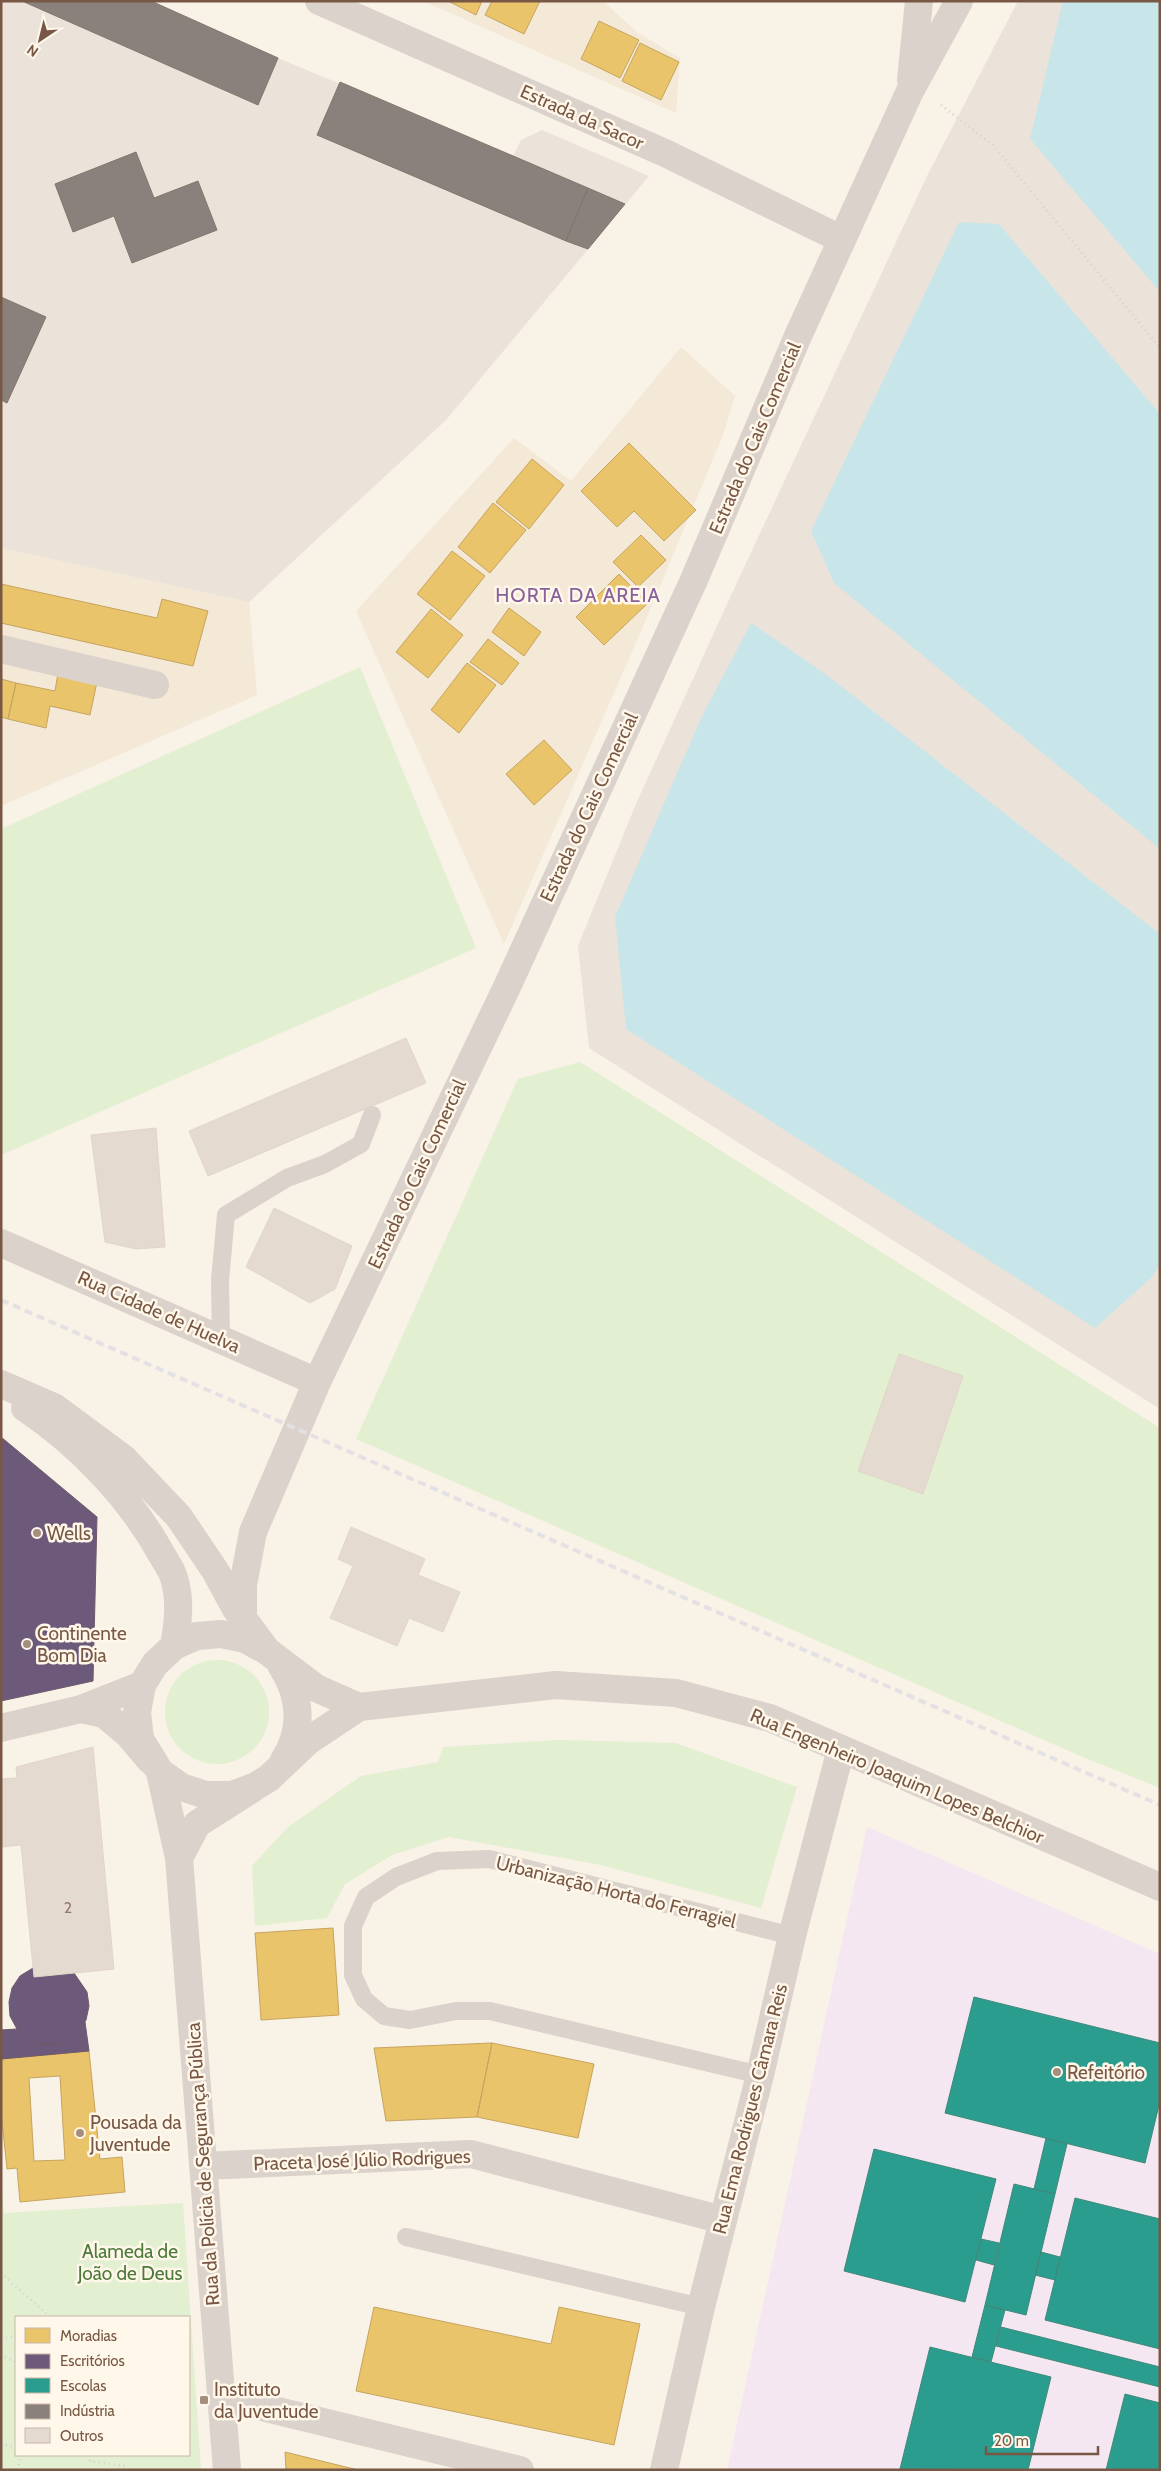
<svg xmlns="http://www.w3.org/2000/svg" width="1161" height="2471" viewBox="0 0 1161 2471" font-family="Cabin,sans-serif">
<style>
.residential{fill:#f4e8d7}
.industrial{fill:#ebe2d9}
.education{fill:#f4e7f1}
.green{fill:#e2efd0;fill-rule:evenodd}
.water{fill:#c8e6e9}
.homes{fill:#e9c46a;stroke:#c7a45f;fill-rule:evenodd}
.offices{fill:#6d597a;stroke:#70596a}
.schools{fill:#2a9d8f;stroke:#418879}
.industry{fill:#8a817c;stroke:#85756c}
.building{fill:#e4dacf;stroke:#e1d5c9}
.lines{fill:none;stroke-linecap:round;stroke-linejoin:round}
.path{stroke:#dad2cb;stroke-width:3;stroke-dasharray:1 4;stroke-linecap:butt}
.lane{stroke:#dbd2cb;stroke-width:18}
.street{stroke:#dbd2cb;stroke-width:28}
.secondary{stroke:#dbd2cb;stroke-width:28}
.rail{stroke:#e4e1e4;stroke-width:4;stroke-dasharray:8 5;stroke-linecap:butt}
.poi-dot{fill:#a58e7e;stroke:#fff7ea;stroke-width:2}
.labels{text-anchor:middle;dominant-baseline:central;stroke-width:5;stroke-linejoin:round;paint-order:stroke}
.number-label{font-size:16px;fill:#957a6a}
.street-label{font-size:19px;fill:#785845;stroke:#fff7ea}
.poi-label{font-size:19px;fill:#785845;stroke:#fff7ea;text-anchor:start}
.park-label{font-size:19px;fill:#4c7a3a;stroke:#fff7ea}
.neighbourhood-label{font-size:20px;letter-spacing:1px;fill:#89609c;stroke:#fff7ea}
</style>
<rect width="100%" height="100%" fill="#f8f2e7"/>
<path class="residential" d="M423,1h180l35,32 42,25 -4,55z
M681,347l54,49 -12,39 -78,187 -141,322 -148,-333 158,-173 57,43z
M1,548l248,54 8,93 -256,111z"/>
<path class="industrial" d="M1,1h150l127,57 235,98 8,-16 21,-10 107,46 -203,244 -197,182 -248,-54z
M1018,1h142v1408l-571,-361 -11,-102 58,-142 98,-215 193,-413z"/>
<path class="education" d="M867,1827l293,127v516h-433z"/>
<path class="green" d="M360,667l116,281 -475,207v-326z
M580,1062l580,366v360l-77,-31 -727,-318 162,-360z
M165 1712a52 52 0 1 1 104 0a52 52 0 1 1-104 0Z
M560,1740l116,3 121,44 -36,121 -160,-43 -152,-28 -57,18 -47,29 -18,34 -72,8 -3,-60 36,-39 73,-51 77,-14 5,-15z
M1,2186l3,27 179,-10 18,267h-200zM189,2317v138h-173v-138z"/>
<path class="water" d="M1063,1h97v291l-130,-153z
M959,222l40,2 161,190v435l-326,-266 -23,-52z
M751,623l73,50 336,261v331l-9,13 -56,50 -469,-299 -11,-112 86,-199z"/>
<path class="homes" d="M448,1h34l-6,14z
M492,1h48l-16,33 -39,-19z
M599,21l40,19 -19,38 -39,-19z
M640,43l39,19 -18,38 -39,-19z
M629,443l67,67 -32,31 -30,-30 -17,16 -36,-36z
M532,459l32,26 -35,44 -33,-27z
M493,503l33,27 -36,43 -32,-26z
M641,535l25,25 -28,27 -25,-25z
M452,551l33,25 -35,44 -33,-26z
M619,574l29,29 -44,42 -28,-28z
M1,584l156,34 5,-19 46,12 -15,55 -192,-43z
M509,608l32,24 -17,24 -32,-24z
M431,609l32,26 -35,43 -32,-26z
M488,639l31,24 -17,22 -32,-23z
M467,663l29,22 -37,48 -28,-23z
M58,673l39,9 -7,33 -40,-9 -4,22 -38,-9 8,-36 39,8z
M1,679l15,4 -8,36 -7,-2z
M544,740l28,30 -38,35 -28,-31z
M333,1928l6,87 -78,5 -6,-87z
M492,2043l102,21 -16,74 -101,-21z
M492,2043l-15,74 -91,4 -12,-73z
M89,2051l11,108 22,-2 3,35 -105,10 -3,-34 -10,1 -6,-58v-52zM60,2076l5,84 -31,1 -5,-83z
M374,2307l177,37 8,-37 81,17 -26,121 -258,-54z
M285,2452l73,18h-72z"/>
<path class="offices" d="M1,1437l96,80 -4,164 -92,20z
M33,1968l1,9 40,-4 13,19 2,14 -3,14 -7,11 -11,9 -14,4h-14l-13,-6 -10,-9 -7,-13 -1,-14 3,-14 8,-12z
M85,2022l4,29 -88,8v-29l16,-1 10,9 13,6h14l14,-4 11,-9z"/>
<path class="schools" d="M974,1997l186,46v58l-15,62 -200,-50z
M1046,2138l21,6 -12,50 -21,-5z
M874,2149l122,30 -31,123 -121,-31z
M1014,2184l41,10 -29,121 -41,-10z
M1075,2198l85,21v130l-115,-29z
M981,2239l18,4 -5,22 -18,-5z
M1041,2252l19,5 -5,23 -20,-5z
M985,2305l20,5 -14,52 -19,-5z
M1001,2327l159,40v20l-164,-41z
M930,2347l121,30 -23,93 -128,-1z
M1125,2394l35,9v67h-54z"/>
<path class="industry" d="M22,1h129l127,57 -20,47z
M340,82l248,106 -22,53 -249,-106z
M136,152l18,46 44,-17 19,49 -85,33 -18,-47 -41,16 -18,-48z
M588,188l37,16 -37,45 -22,-8z
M1,297l45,20 -39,86 -6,-3z"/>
<path class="building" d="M406,1038l20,45 -218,93 -19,-45z
M156,1128l9,119 -29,2 -31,-7 -14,-107z
M274,1208l78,38 -17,43 -25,14 -64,-36z
M899,1354l64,22 -40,118 -65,-23z
M351,1527l74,32 -7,16 42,17 -17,40 -34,-14 -12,28 -67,-28 23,-52 -15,-7z
M93,1747l21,222 -80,8 -13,-132 -20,2v-68l16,-1 -1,-11z"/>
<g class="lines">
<path class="path" d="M941,105l52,40 167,203
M1,2273l49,44
M1,2338l15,-2
M1,2360l4,-3 9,4 2,6
M1,2444l15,4
M91,2455l-1,6 35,5v4
M18,2470l2,-15"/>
<path class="lane" d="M221,1339l-1,-59 6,-65 61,-37 38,-14 36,-20 11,-29
M760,2075l-270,-64h-34l-46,9 -26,-4 -20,-17 -11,-24v-49l13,-29 30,-20 41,-16 52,-2 303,77
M406,2237l295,70"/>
<path class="street" d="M319,1l346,152 176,86
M1,649l154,36
M1,1243l316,139
M81,1709l23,5 24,20 22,26
M1,1728l80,-19 61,-24
M160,1772l19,86 48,612
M179,1858l18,-34 55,-35
M203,2166l268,-12 252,66
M221,2397l299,73
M664,2470l37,-163 59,-232 32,-139 49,-187"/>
<path class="secondary" d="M911,80l8,-79
M1,1384l53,23 69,51 56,59 37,55 20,37 31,42 49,37 43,19
M25,1408c55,37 105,89 137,147 4,7 10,15 12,23 7,22 4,46 0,68
M243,1619v-34l10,-53 64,-150 189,-393 187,-407 105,-246 112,-245 49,-90
M267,1651l-22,-12 -24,-5 -24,2 -23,10 -19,18 -13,21 -5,27 3,27 20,33 21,15 25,8h26l24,-9 13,-8 39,-37 51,-34 197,-22 120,8 94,25 390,169
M281,1665c20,31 23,64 3,95"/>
<path class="rail" d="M1,1300l1159,505"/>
</g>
<g class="poi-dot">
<circle cx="37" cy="1533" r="5"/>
<circle cx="27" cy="1644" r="5"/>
<circle cx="1057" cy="2072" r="5"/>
<circle cx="80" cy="2133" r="5"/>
<rect x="199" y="2395" width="10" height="10" rx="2.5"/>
</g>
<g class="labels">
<g class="number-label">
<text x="68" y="1907">2</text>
</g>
<g class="street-label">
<text transform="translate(582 117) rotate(24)">Estrada da Sacor</text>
<text transform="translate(755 438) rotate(-67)">Estrada do Cais Comercial</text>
<text transform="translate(589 807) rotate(-65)">Estrada do Cais Comercial</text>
<text transform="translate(417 1174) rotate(-65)">Estrada do Cais Comercial</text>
<text transform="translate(159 1312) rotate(24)">Rua Cidade de Huelva</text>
<text transform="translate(897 1776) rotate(23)">Rua Engenheiro Joaquim Lopes Belchior</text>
<text transform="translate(616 1892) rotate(14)">Urbanização Horta do Ferragiel</text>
<text transform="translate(750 2109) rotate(-76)">Rua Ema Rodrigues Câmara Reis</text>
<text transform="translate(362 2160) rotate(-2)">Praceta José Júlio Rodrigues</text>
<text transform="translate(203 2164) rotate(-94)">Rua da Polícia de Segurança Pública</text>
</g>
<g class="poi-label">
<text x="47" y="1533">Wells</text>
<text x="37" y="1633">Continente<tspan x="37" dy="22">Bom Dia</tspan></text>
<text x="1067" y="2072">Refeitório</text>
<text x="90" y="2122">Pousada da<tspan x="90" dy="22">Juventude</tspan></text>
<text x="214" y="2389">Instituto<tspan x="214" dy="22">da Juventude</tspan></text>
</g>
<g class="park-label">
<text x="130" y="2251">Alameda de<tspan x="130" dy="22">João de Deus</tspan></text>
</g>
<g class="neighbourhood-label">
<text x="578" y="595">HORTA DA AREIA</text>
</g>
</g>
<rect width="1161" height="2471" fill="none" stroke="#785845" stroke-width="5"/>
<rect x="15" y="2316" width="175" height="140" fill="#fff7ea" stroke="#c9b7a8"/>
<rect x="25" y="2328" width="25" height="15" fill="#e9c46a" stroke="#c9b7a8"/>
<text x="60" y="2341" font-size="15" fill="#785845">Moradias</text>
<rect x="25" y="2354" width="25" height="15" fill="#6d597a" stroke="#c9b7a8"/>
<text x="60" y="2366" font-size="15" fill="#785845">Escritórios</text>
<rect x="25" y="2378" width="25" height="15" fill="#2a9d8f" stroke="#c9b7a8"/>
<text x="60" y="2391" font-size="15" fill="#785845">Escolas</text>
<rect x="25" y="2404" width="25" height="15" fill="#8a817c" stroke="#c9b7a8"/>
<text x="60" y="2416" font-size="15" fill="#785845">Indústria</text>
<rect x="25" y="2428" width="25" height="15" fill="#e4dacf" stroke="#c9b7a8"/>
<text x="60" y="2441" font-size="15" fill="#785845">Outros</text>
<g transform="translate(40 40) rotate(215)" stroke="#fff7ea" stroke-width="4" paint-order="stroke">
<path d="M0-4L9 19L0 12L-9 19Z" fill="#785845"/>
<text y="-8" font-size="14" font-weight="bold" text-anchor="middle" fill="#785845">N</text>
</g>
<path d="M986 2446v8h112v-8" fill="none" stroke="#785845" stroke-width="2.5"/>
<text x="994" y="2446" font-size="15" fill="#785845" stroke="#fff7ea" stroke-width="4" paint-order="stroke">20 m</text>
</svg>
